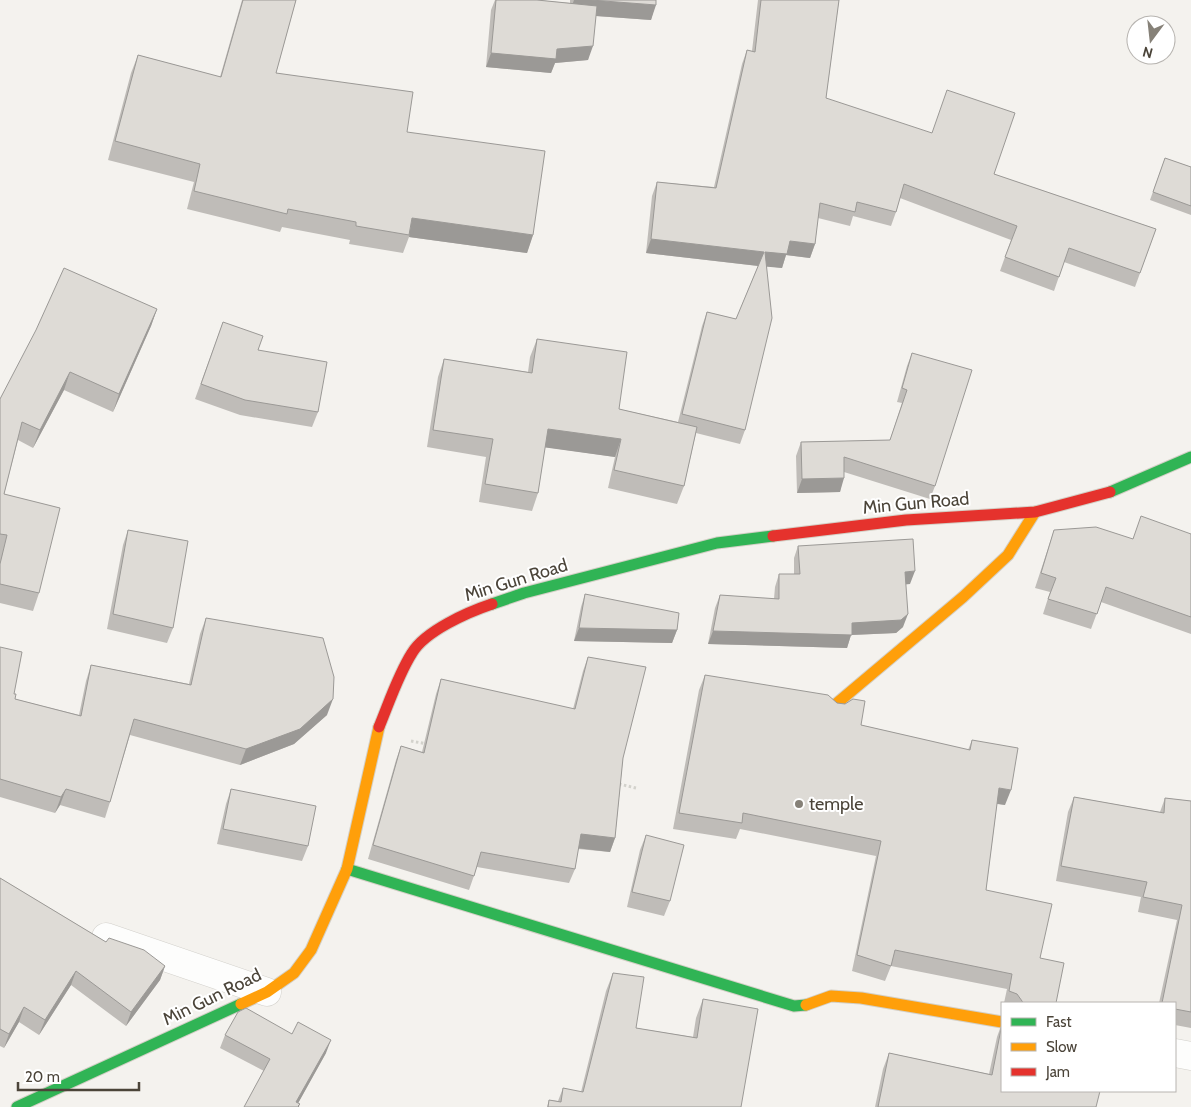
<svg xmlns="http://www.w3.org/2000/svg" width="1191" height="1107" viewBox="0 0 1191 1107" font-family="Cabin,sans-serif">
<style>
.lines{fill:none;stroke-linecap:round;stroke-linejoin:round}
.street-casing{stroke:#d2d0cb;stroke-width:29}
.fast-casing{stroke:#d3cfc5;stroke-width:13}
.slow-casing{stroke:#d3cfc5;stroke-width:13}
.jam-casing{stroke:#d3cfc5;stroke-width:13}
.path{stroke:#d3d2cc;stroke-width:3;stroke-dasharray:2.5 2.5;stroke-linecap:butt}
.street{stroke:#fdfdfc;stroke-width:28}
.fast{stroke:#30b455;stroke-width:11}
.slow{stroke:#ff9f0a;stroke-width:11}
.jam{stroke:#e5322d;stroke-width:11}
.wall{fill:#bfbcb8}
.shaded-wall{fill:#9b9996}
.building{fill:#dedbd6;stroke:#9b9996}
.poi-dot{fill:#868178;stroke:#fff;stroke-width:2}
.labels{text-anchor:middle;dominant-baseline:central;stroke-width:4;stroke-linejoin:round;paint-order:stroke}
.street-label{font-size:18px;fill:#4b4439;stroke:#fff}
.poi-label{font-size:18px;fill:#4b4439;stroke:#fff;text-anchor:start}
</style>
<rect width="100%" height="100%" fill="#f4f2ee"/>
<g class="lines">
<defs>
<path id="street" d="M106,937l161,55
M1175,1053l16,3"/>
<path id="fast" d="M1110,492l81,-35
M492,604l32,-11 193,-50 56,-7
M347,869l447,137 12,-1
M17,1107l224,-103"/>
<path id="slow" d="M836,704l127,-107 45,-42 27,-43
M241,1004l26,-12 27,-19 17,-23 36,-81 32,-142
M806,1005l25,-9 30,2 141,24"/>
<path id="jam" d="M773,536l133,-16 129,-8 75,-20
M379,727c10,-24 19,-52 33,-74 13,-22 56,-41 80,-49"/>
</defs>
<use href="#street" class="street-casing"/>
<use href="#fast" class="fast-casing"/>
<use href="#slow" class="slow-casing"/>
<use href="#jam" class="jam-casing"/>
<path class="path" d="M411,741l16,3
M619,784l17,4"/>
<use href="#street" class="street"/>
<use href="#fast" class="fast"/>
<use href="#slow" class="slow"/>
<use href="#jam" class="jam"/>
</g>
<path class="wall" d="M242,0h54l-20,73 131,59 126,103 -6,18 -118,-16 -6,16 -54,-9 1,-4 -68,-13 -2,5 -93,-23 7,-27 -86,-22 23,-87 7,-18 82,22z
M495,0h42l33,3v-3h86l-5,20 -55,-4 -8,44 -33,3 -4,10 -65,-6 5,-57z
M758,0h81l-13,98 168,76 162,55 -21,58 -71,-25 -10,29 -54,-20 11,-31 -111,-42 -4,14 -5,14 -38,-10 -3,10 -32,-8 -3,26 -5,14 -24,-3 -4,13 -15,-2 -22,164 -5,14 -44,-11 -12,53 -7,18 -69,-16 7,-31 -70,-10 -7,46 -6,18 -53,-9 7,-45 -59,-10 11,-70 6,-18 84,13 2,-15 7,-18 82,70 59,13 24,-96 5,-14 29,7 22,-53 -112,-13 6,-57 5,-14 57,5 28,-123 5,-14 5,1z
M1165,158l26,9v48l-41,-15z
M157,309l-6,17 -38,86 -49,-22 -31,58 -15,-8 -14,54 35,99 -6,18 -33,-8v-204z
M223,322l35,28 60,62 -6,15 -72,-12 -45,-16z
M912,353l23,133 -5,13 -86,-27 -4,20 -43,1 -1,-37 5,-14 89,-2 12,-37 -5,-1 10,-36z
M128,530l45,98 -6,15 -60,-14 16,-84z
M1054,530l79,9 58,-5v100l-90,-32 -10,27 -48,-15 7,-22 -15,-4z
M798,546l112,38h-4l-3,43 -7,6 -45,2 -4,13 -139,-4 7,-36 5,-13 54,4 1,-12 4,-13h15v-16z
M585,594l92,36 -5,13 -98,-2 7,-34z
M206,618l121,97 -33,29 -54,21 -110,-30 -20,67 -5,16 -45,-13 -5,8 -55,-16v-150l15,52 64,16 7,-34 5,-16 98,19 11,-50z
M588,657l35,101 -8,80 -5,14 -32,-3 -3,20 -6,14 -92,-16 -8,23 -101,-31 28,-99 5,-14 21,6 14,-58 5,-15 132,30 10,-38z
M705,675l156,50 107,25 4,-10 33,65 -8,-1 -11,86 54,68 16,45h-52l3,-14 -116,-23 -6,15 -33,-10 24,-115 -136,-27 -4,10 -63,-10 26,-139z
M231,789l77,57 -6,15 -85,-17 9,-40z
M1074,797l86,15 5,-14 26,3v227l-16,-3v-22h-16l18,-83 -39,-8 3,-15 -85,-16 12,-69z
M646,835l24,66 -6,15 -37,-9 13,-57z
M0,878l106,64 59,24 -5,14 -34,46 -55,-41 -32,50 -20,-13 -15,26 -4,-2z
M613,973l23,55 57,9 3,-19 7,-19 38,108h-194l2,-7 9,1 5,-13 18,4 25,-101z
M1002,1023l94,84h-221l8,-38 6,-16 100,21 8,-37z
M225,1035l101,18 -28,50 2,1 -1,3 -35,-36 -44,-23z"/>
<path class="shaded-wall" d="M574,0h17l65,5 -5,15 -82,-6z
M593,46l-5,14 -33,3 -4,10 -65,-6 5,-14z
M412,218l121,17 -6,18 -118,-16z
M651,239l113,13 -5,14 -113,-13z
M790,241l25,3 -5,14 -24,-3 -4,13 -22,-2 5,-14z
M157,309l-6,17 -38,86 6,-18z
M70,372l-6,18 -31,58 7,-18z
M548,429l73,10 -6,18 -73,-10z
M844,478l-4,14 -43,1 5,-14z
M915,571l-5,13 -10,1 5,-13z
M908,614l-5,13 -7,6 -45,2 -4,13 -139,-4 5,-13z
M579,628l98,2 -5,13 -98,-2z
M333,699l-6,16 -33,29 -54,21 6,-16z
M999,788l12,2 -6,15 -12,-2z
M66,789l-6,16 -5,8 6,-16z
M581,834l34,4 -5,14 -34,-4z
M165,966l-5,14 -34,46 5,-14z
M76,971l-5,14 -32,50 6,-15z
M24,1007l-5,15 -15,26 5,-14z
M331,1040l-5,13 -30,54v-5z"/>
<path class="building" d="M243,0h53l-20,73 137,19 -6,40 138,19 -12,84 -121,-17 -3,17 -53,-9v-4l-68,-13 -1,5 -93,-23 6,-27 -85,-23 23,-86 83,22z
M496,0h41l60,6 -4,40 -36,3 -1,10 -65,-6z
M591,0h65v5z
M761,0h78l-13,98 106,35 15,-43 68,23 -21,61 162,55 -16,44 -71,-25 -10,29 -54,-20 12,-31 -113,-42 -8,28 -39,-10 -2,10 -35,-9 -5,41 -25,-3 -3,13 -22,-2 7,66 -27,112 -63,-16 25,-102 29,7 28,-67 -113,-13 6,-57 59,6 31,-138 8,2z
M1165,158l26,9v39l-38,-14z
M64,268l93,41 -38,85 -49,-22 -30,58 -18,-8 -18,72 56,14 -21,85 -39,-9v-20l7,-29 -7,-1v-135l36,-69z
M223,322l40,14 -5,14 69,12 -9,50 -73,-12 -44,-16z
M537,339l90,13 -8,57 78,18 -13,59 -70,-16 7,-31 -73,-10 -10,64 -53,-9 8,-45 -60,-9 11,-71 88,14z
M912,353l60,17 -37,116 -91,-29v21l-42,1 -1,-37 89,-2 17,-50 -5,-2z
M1141,516l50,18v83l-85,-30 -9,27 -49,-15 8,-21 -15,-5 13,-43 42,-3 37,12z
M128,530l60,11 -15,87 -60,-14z
M913,539l2,32 -10,1 3,42 -7,6 -49,3v12l-139,-4 7,-36 59,4v-25h21l-2,-28z
M585,594l94,19 -2,17 -98,-2z
M206,618l117,20 11,39 -1,22 -33,30 -54,20 -112,-30 -24,83 -44,-13 -5,8 -61,-18v-132l22,5 -8,42h2l-1,5 66,17 10,-51 100,20z
M588,657l58,10 -23,91 -8,80 -34,-4 -6,35 -94,-17 -7,24 -101,-31 28,-99 23,7 17,-74 134,30z
M705,675l123,20 9,8 8,1 8,-5 12,2 -4,24 109,25 2,-10 46,8 -7,42 -12,-2 -13,102 66,14 -12,54 24,5 -8,40h-33l-1,-2 -5,-7 -8,-3 3,-17 -117,-24 -4,16 -34,-11 24,-114 -138,-28 -1,10 -63,-10z
M231,789l85,17 -8,40 -85,-17z
M1074,797l90,16 1,-15 26,3v211l-16,-3v-6h-13l20,-98 -39,-8 4,-15 -86,-16z
M646,835l38,10 -14,56 -38,-9z
M0,878l106,64 3,-4 35,12 21,16 -34,46 -55,-41 -31,49 -21,-13 -15,27 -9,-5z
M613,973l31,4 -8,51 61,10 6,-39 55,10 -17,98h-193l1,-7 12,2 2,-14 20,4z
M246,1008l46,26 6,-12 33,18 -35,62 4,2 -2,2 1,1h-55l26,-48 -45,-24 13,-23z
M1002,1024v67h98l-4,16h-218l11,-54 103,22z"/>
<circle class="poi-dot" cx="799" cy="804" r="5"/>
<g class="labels">
<g class="street-label">
<text transform="translate(916 503) rotate(-5)">Min Gun Road</text>
<text transform="translate(516 580) rotate(-17)">Min Gun Road</text>
<text transform="translate(212 997) rotate(-26)">Min Gun Road</text>
</g>
<g class="poi-label">
<text x="809" y="804">temple</text>
</g>
</g>
<rect x="1001" y="1002" width="175" height="90" fill="#ffffff" stroke="#b7b4b0"/>
<rect x="1011" y="1018" width="25" height="8" fill="#30b455" stroke="#b7b4b0"/>
<text x="1046" y="1027" font-size="15" fill="#4b4439">Fast</text>
<rect x="1011" y="1043" width="25" height="8" fill="#ff9f0a" stroke="#b7b4b0"/>
<text x="1046" y="1052" font-size="15" fill="#4b4439">Slow</text>
<rect x="1011" y="1068" width="25" height="8" fill="#e5322d" stroke="#b7b4b0"/>
<text x="1046" y="1077" font-size="15" fill="#4b4439">Jam</text>
<g transform="translate(1151 40) rotate(195)"><circle r="24" fill="#ffffff" stroke="#b7b4b0"/>
<path d="M0-4L9 19L0 12L-9 19Z" fill="#868178"/>
<text y="-8" font-size="14" font-weight="bold" text-anchor="middle" fill="#4b4439">N</text>
</g>
<path d="M18 1082v8h121v-8" fill="none" stroke="#4b4439" stroke-width="2.5"/>
<text x="25" y="1082" font-size="15" fill="#4b4439" stroke="#ffffff" stroke-width="4" paint-order="stroke">20 m</text>
</svg>
